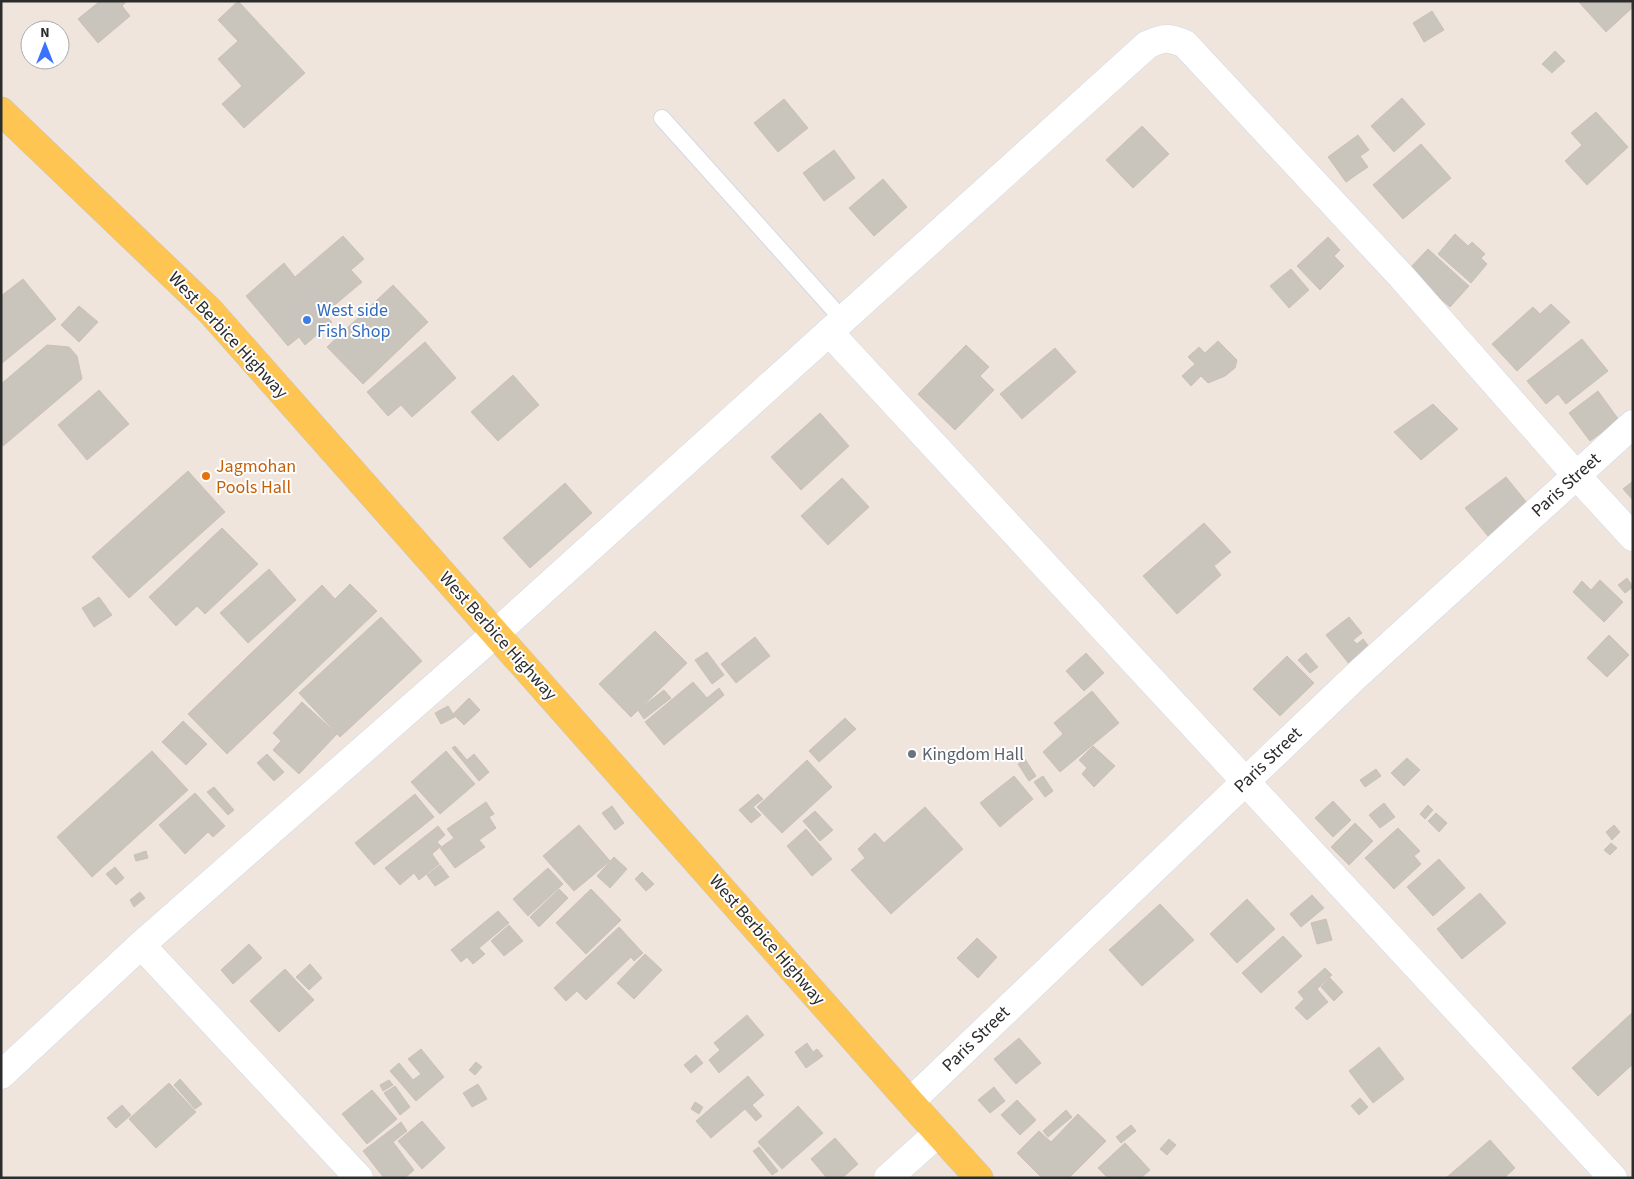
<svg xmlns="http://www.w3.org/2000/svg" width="1634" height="1179" viewBox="0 0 1634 1179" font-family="'Source Sans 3',sans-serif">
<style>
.building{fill:#c9c4bc;stroke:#cbc1b6}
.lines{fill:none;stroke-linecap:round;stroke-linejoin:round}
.lane-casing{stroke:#d2d8e6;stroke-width:18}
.street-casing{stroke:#d2d8e6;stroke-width:29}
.primary-casing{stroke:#c8c8c8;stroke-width:29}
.lane{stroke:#fff;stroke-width:16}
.street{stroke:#fff;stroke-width:28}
.primary{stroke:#fec553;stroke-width:28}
.shop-dot{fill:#3f7fe0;stroke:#fff;stroke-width:2}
.food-dot{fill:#e8710a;stroke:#fff;stroke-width:2}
.worship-dot{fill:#6b7280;stroke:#fff;stroke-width:2}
.labels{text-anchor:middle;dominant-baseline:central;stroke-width:4;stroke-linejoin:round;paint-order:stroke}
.shop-label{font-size:18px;fill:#366cbe;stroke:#fff;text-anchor:start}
.street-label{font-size:18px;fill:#2c2c2c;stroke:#fff}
.food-label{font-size:18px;fill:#c56008;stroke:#fff;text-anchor:start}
.worship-label{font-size:18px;fill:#5b616d;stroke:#fff;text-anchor:start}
</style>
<rect width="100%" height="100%" fill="#efe5dd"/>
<path class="building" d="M100,1h27l-5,5 8,10 -32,27 -20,-24z
M238,1l67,72 -61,55 -22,-24 20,-18 -24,-27 20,-18 -20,-21z
M1578,1h55v6l-27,25z
M1432,11l12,19 -20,12 -11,-19z
M1555,51l10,10 -13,12 -10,-9z
M1402,98l23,26 -31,28 -23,-26z
M784,99l24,29 -30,24 -24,-29z
M1596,112l32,35 -41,38 -22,-24 17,-16 -11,-12z
M1142,126l27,28 -36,34 -27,-28z
M1358,135l11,15 -9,6 8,11 -22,15 -18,-25z
M1421,144l30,34 -48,41 -30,-34z
M834,150l21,28 -31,23 -21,-28z
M883,179l24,28 -33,29 -25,-28z
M1455,234l13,12 4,-4 13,12 -4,4 6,6 -16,19 -33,-29z
M343,236l21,23 -13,11 11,12 -38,32 8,8 -27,23 -6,-8 -11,9 -42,-50 38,-33 11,14z
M1328,237l12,13 -6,6 10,10 -24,24 -23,-24z
M1428,249l41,37 -19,21 -42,-37z
M1291,269l18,21 -20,18 -19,-22z
M23,279l33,40 -55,45v-68z
M393,285l35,37 -65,62 -36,-37z
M1551,304l19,18 -53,49 -25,-27 41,-37 7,7z
M79,306l19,16 -19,20 -18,-17z
M1582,339l26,32 -42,33 -8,-10 -12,10 -19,-23z
M1218,341l19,19 -2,8 -10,8 -17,7 -7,-7 -10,10 -9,-10 13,-12 -7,-7 11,-10 6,6z
M425,342l31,36 -44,39 -11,-12 -13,11 -21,-24z
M47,345l22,2 8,9 5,23 -79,67 -2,-3v-59z
M966,345l23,22 -9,9 14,14 -39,40 -37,-36z
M1055,348l21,24 -54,47 -22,-25z
M513,375l26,30 -41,36 -27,-29z
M99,390l30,34 -42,36 -29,-35z
M1598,391l21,29 -29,21 -21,-28z
M1433,404l25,25 -37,31 -27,-28z
M820,413l29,33 -48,44 -30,-33z
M188,471l37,41 -96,86 -37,-41z
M1506,477l26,32 -40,32 -27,-33z
M842,478l27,29 -41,38 -27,-29z
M1633,481v19l-10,-11z
M565,483l27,30 -62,55 -27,-30z
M1204,523l27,29 -17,14 7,9 -44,39 -34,-38z
M222,528l36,36 -53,50 -8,-8 -21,20 -27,-29z
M269,569l27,31 -48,43 -28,-30z
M1627,578l6,9 -8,6 -7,-8z
M1600,580l23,22 -19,20 -31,-30 9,-11 9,9z
M350,584l27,27 -150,143 -39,-40 134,-129 13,14z
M99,597l13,18 -18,12 -12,-19z
M381,617l41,44 -82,76 -41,-44z
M1349,617l13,16 -9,7 4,4 6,-5 7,9 -20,17 -24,-30z
M655,631l32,32 -56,54 -32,-33z
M1609,635l20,20 -22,22 -20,-19z
M755,637l15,19 -34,27 -15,-19z
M707,652l17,23 -12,9 -17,-24z
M1086,653l18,20 -20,18 -18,-20z
M1306,653l12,14 -8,6 -12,-13z
M1287,656l27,27 -34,33 -27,-27z
M693,682l14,16 12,-10 5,7 -60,50 -19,-23z
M664,690l7,8 -27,21 -6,-9z
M1092,691l27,32 -59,49 -17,-20 20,-18 -9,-11z
M469,698l11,12 -16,15 -11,-11z
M302,702l35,32 -38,40 -26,-24 8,-9 -8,-8z
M448,706l7,11 -14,7 -6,-11z
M845,718l11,11 -37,33 -10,-11z
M183,721l24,23 -21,21 -24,-23z
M455,746l12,14 7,-6 15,18 -10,9 -27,-33z
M1093,746l22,20 -21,21 -12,-13 5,-6 -8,-8z
M152,751l36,39 -96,87 -35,-40z
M446,751l29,33 -35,30 -29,-32z
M267,754l17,18 -10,9 -17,-18z
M1407,758l13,12 -16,16 -13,-13z
M1025,759l11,17 -7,5 -11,-17z
M807,760l25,27 -50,46 -25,-26z
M1376,769l5,7 -16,11 -5,-7z
M1014,776l19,23 -33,28 -20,-24z
M1043,776l10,15 -8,6 -11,-15z
M214,787l20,23 -6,5 -21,-23z
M195,793l30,33 -12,11 -5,-5 -23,22 -26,-29z
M415,794l19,23 -60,48 -19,-22z
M758,794l5,5 -10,8 8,8 -10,8 -12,-13z
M1333,801l18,19 -18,17 -18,-19z
M486,802l8,12 -5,3 7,11 -17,12 6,7 -30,21 -15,-20 14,-10 -7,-9z
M1384,803l11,14 -15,11 -11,-13z
M1428,805l5,5 -8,9 -5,-5z
M612,806l12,17 -9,7 -13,-17z
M925,807l38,42 -72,65 -40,-44 14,-12 -7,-9 17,-16 9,10z
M815,811l18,19 -13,11 -17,-20z
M1436,813l11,10 -8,9 -11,-11z
M1355,823l18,18 -24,24 -18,-18z
M579,825l31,36 -36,30 -31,-35z
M1614,825l6,7 -8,8 -6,-8z
M438,826l7,9 -8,7 4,4 -9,8 7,10 -20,16 -5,-7 -14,12 -15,-17z
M1398,828l22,23 -6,5 7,8 -27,25 -29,-31z
M806,829l26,30 -20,17 -25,-30z
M1611,843l6,5 -7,7 -6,-5z
M146,851l2,7 -12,3 -2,-6z
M614,857l13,12 -17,19 -13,-12z
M1439,859l26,29 -32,28 -26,-29z
M440,865l9,12 -14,9 -8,-11z
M115,867l9,11 -8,7 -10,-11z
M548,868l15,16 -35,32 -15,-17z
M642,872l12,12 -8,7 -11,-12z
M559,889l9,9 -29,29 -9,-10z
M591,889l30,31 -35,34 -30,-31z
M140,892l5,6 -11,9 -4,-7z
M1480,893l26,30 -44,36 -25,-30z
M1312,895l12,13 -23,19 -11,-13z
M1247,899l28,30 -38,34 -27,-29z
M1160,904l34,36 -52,46 -33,-36z
M498,911l11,12 -30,25 6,6 -12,10 -6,-7 -6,5 -10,-12z
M1326,919l6,21 -15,4 -6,-21z
M509,925l14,16 -19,15 -13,-15z
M619,927l24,26 -9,8 -3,-4 -45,43 -9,-9 -11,10 -12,-13z
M1283,936l19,20 -41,37 -19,-20z
M977,938l20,19 -19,21 -21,-20z
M249,944l13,14 -29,26 -12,-14z
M645,954l17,16 -28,29 -17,-16z
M310,964l12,14 -13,12 -13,-13z
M1325,968l7,7 -15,14 11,13 -21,18 -12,-12 9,-9 -6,-7z
M285,969l29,31 -35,32 -29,-31z
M1330,978l13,14 -9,9 -13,-14z
M1633,1012v52l-35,32 -26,-28z
M747,1015l17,20 -45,38 -10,-13 11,-10 -6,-7z
M1019,1038l22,25 -25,21 -22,-25z
M807,1043l6,9 4,-3 6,7 -17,12 -11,-16z
M1379,1047l25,32 -31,24 -24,-32z
M421,1049l23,28 -28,24 -26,-30 9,-8 14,17 8,-6 -13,-15z
M696,1055l7,8 -12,10 -7,-8z
M476,1062l6,5 -7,8 -6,-5z
M748,1076l16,19 -12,10 10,11 -6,5 -11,-12 -34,29 -15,-17z
M180,1079l22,25 -7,5 -21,-24z
M389,1080l4,5 -10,6 -3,-6z
M169,1083l27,29 -40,36 -27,-29z
M478,1084l9,15 -15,8 -9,-14z
M395,1086l15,21 -10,8 -16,-22z
M994,1087l11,14 -15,12 -12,-13z
M372,1090l25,29 -30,25 -25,-30z
M1360,1098l8,9 -9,8 -8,-9z
M1017,1100l19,20 -16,15 -19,-20z
M695,1102l8,5 -4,7 -8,-5z
M122,1105l9,10 -15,13 -9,-10z
M798,1106l25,27 -41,36 -24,-27z
M1066,1110l6,7 -24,20 -5,-6z
M1078,1114l28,27 -37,37h-27l-25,-25 22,-22 12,11z
M422,1121l23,27 -23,21 -24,-28z
M401,1122l6,9 -14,11 21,28 -9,8h-21l-21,-27z
M1131,1125l5,6 -15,12 -5,-6z
M835,1138l23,26 -16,14h-15l-16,-19z
M1169,1139l7,6 -9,10 -7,-6z
M1490,1140l25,28 -11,10h-58z
M1125,1143l25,27 -9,8h-33l-10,-10z
M759,1147l19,24 -6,4 -19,-24z"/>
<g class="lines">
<defs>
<path id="lane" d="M662,118l181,202"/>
<path id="street" d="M829,332l784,846
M141,945l218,233
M1,1075l140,-130 355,-312 651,-588c17,-8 21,-8 38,-1l216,232 175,199 57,62
M910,1102l446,-426 277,-252
M888,1178l50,-45"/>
<path id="primary" d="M1,111l209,200 700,791 69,76"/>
</defs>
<use href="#lane" class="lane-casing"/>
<use href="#street" class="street-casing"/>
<use href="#primary" class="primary-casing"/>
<use href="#lane" class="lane"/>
<use href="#street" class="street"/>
<use href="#primary" class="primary"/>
</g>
<circle class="shop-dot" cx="307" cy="320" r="5"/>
<circle class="food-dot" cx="206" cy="476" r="5"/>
<circle class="worship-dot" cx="912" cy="754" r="5"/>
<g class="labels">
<g class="shop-label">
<text x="317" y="310">West side<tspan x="317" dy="21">Fish Shop</tspan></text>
</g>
<g class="street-label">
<text transform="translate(228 335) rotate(47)">West Berbice Highway</text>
<text transform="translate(1566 485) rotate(-42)">Paris Street</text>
<text transform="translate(498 636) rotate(48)">West Berbice Highway</text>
<text transform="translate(1268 760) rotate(-44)">Paris Street</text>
<text transform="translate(767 940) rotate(49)">West Berbice Highway</text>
<text transform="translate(976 1039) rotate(-44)">Paris Street</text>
</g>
<g class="food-label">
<text x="216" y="466">Jagmohan<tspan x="216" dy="21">Pools Hall</tspan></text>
</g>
<g class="worship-label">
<text x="922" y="754">Kingdom Hall</text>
</g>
</g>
<rect width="1634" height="1179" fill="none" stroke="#2c2c2c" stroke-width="5"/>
<g transform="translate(45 45)"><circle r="24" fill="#ffffff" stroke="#ababab"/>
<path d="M0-4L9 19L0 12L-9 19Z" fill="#3a72ff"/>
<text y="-8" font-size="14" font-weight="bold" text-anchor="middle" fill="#2c2c2c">N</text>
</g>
</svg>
